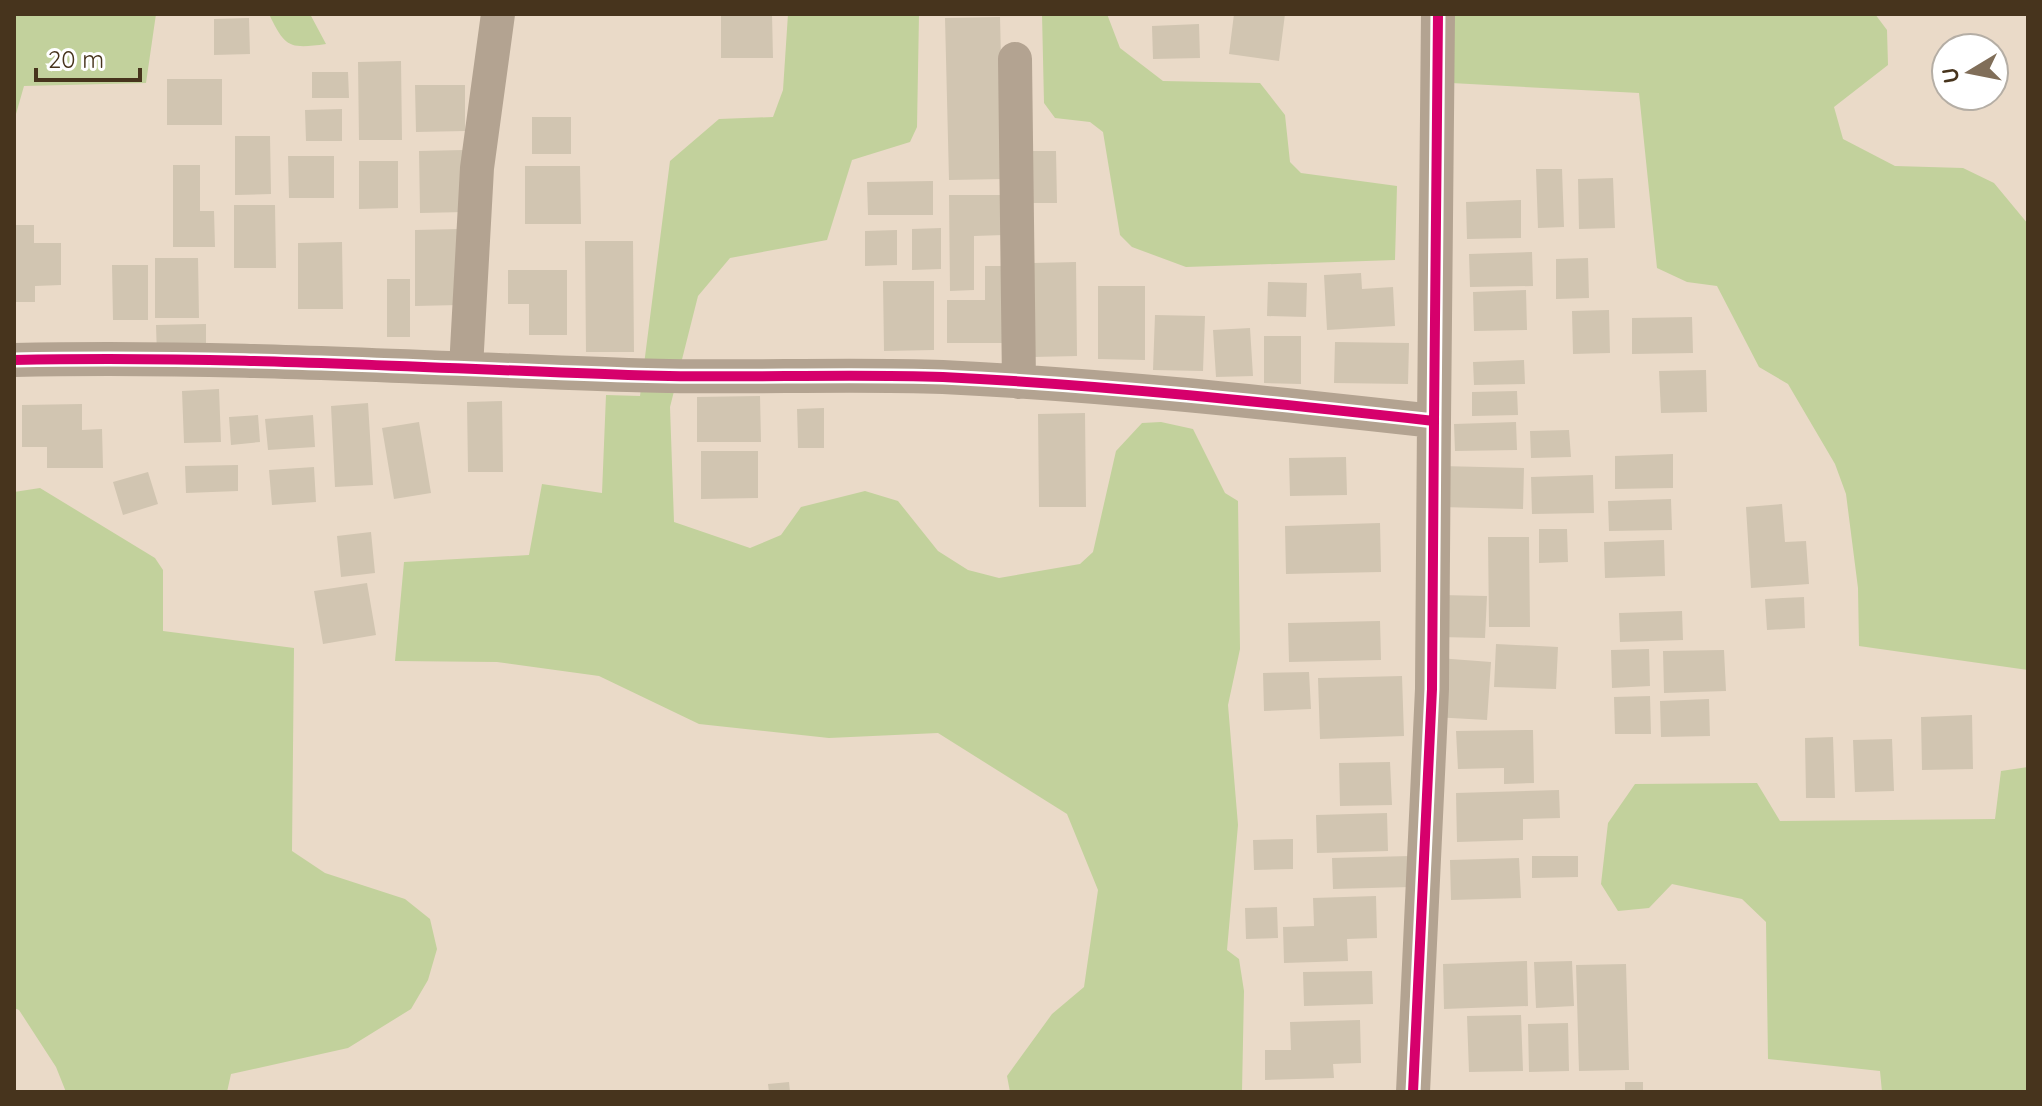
<svg xmlns="http://www.w3.org/2000/svg" width="2042" height="1106" viewBox="0 0 2042 1106" font-family="Quicksand,sans-serif">
<style>
.green{fill:#c2d19c}
.building{fill:#d1c5b1}
.lines{fill:none;stroke-linecap:round;stroke-linejoin:round}
.street{stroke:#b3a391;stroke-width:34}
.cycleway-casing{stroke:#fff;stroke-width:15}
.cycleway{stroke:#d6006c;stroke-width:10}
</style>
<rect width="100%" height="100%" fill="#eadac8"/>
<path class="green" d="M14,14h142l-10,69 -122,3 -10,35z
M269,14h41l16,30c-36,5 -41,4 -57,-30z
M788,14h131l-2,113 -7,15 -58,18 -25,80 -97,18 -32,38 -28,111 4,115 76,26 31,-13 20,-28 64,-16 33,10 40,50 30,19 31,8 81,-14 13,-12 23,-101 26,-28 19,-1 32,7 32,64 13,8 2,148 -12,56 10,120 -11,125 12,9 5,32 -2,101h-232l-3,-16 45,-62 32,-27 14,-97 -31,-76 -129,-81 -109,5 -130,-14 -100,-48 -102,-14 -102,-1 9,-99 125,-7 13,-71 60,9 4,-98 34,1 30,-235 49,-42 54,-2 10,-27z
M1042,14h65l13,34 43,33 97,2 25,32 5,47 11,11 96,13 -2,74 -209,7 -54,-20 -12,-12 -17,-103 -13,-10 -35,-4 -11,-15z
M1453,14h422l12,16 1,35 -54,42 9,32 52,27 68,2 31,15 34,41v446l-169,-24 -1,-58 -12,-94 -11,-30 -47,-80 -29,-17 -42,-81 -30,-4 -30,-14 -18,-175 -188,-10z
M40,488l115,70 8,12v61l131,17 -2,203 33,22 80,26 25,20 7,30 -9,31 -17,29 -63,39 -117,26 -4,18h-161l-10,-25 -37,-57 -5,-2v-516z
M2028,767v325h-146l-2,-21 -112,-12 -2,-137 -24,-23 -70,-15 -23,24 -31,3 -17,-27 7,-61 27,-39 122,-1 23,38 215,-2 6,-48z"/>
<path class="building" d="M721,14h51l1,44h-52z
M1234,14h51l-6,47 -50,-7z
M1000,17l4,162 -55,1 -4,-162z
M249,18l1,36 -36,1v-36z
M1199,24l1,34 -47,1 -1,-33z
M401,61l1,79h-43l-1,-78z
M312,72h36l1,26h-37z
M167,79h55v46h-55z
M415,85h50v46l-49,1z
M342,109v32h-36l-1,-31z
M532,117h39v37h-39z
M235,136h35l1,58 -36,1z
M464,150l1,62 -45,1 -1,-62z
M1028,151h28l1,52h-29z
M288,156h46v42h-45z
M359,161h39v47l-39,1z
M173,165h27v46h14l1,36h-42z
M525,166h55l1,58h-56z
M1536,169h26l2,58 -26,1z
M1613,178l2,50 -36,1 -1,-50z
M933,181v34h-65l-1,-33z
M949,195h54l1,40 -30,1v54l-24,1z
M1521,200v38l-54,1 -1,-37z
M234,205h41l1,63h-42z
M14,225h20v18h27v42l-26,1v16h-21z
M941,228v41l-29,1v-41z
M459,229v76l-44,1v-76z
M897,230v35l-32,1v-35z
M585,241h48l1,111h-48z
M342,242l1,67h-45v-66z
M1532,252l1,34 -63,1 -1,-33z
M155,258h43l1,60h-44z
M1588,258l1,40 -33,1v-40z
M1076,262l1,94 -44,1v-94z
M112,265h36v55h-35z
M985,266h23l1,77h-62v-43h38z
M508,270h59v65h-38v-31h-21z
M1361,273l1,16 31,-2 2,39 -68,4 -3,-55z
M387,279h23v58h-23z
M883,281h51v69l-50,1z
M1268,282l39,1 -1,34 -39,-1z
M1098,286h47v74l-47,-1z
M1526,290l1,40 -53,1 -1,-39z
M1609,310l1,43 -37,1 -1,-43z
M1155,315l50,1 -2,55 -50,-1z
M1692,317l1,36 -61,1v-36z
M206,324v32h-49l-1,-31z
M1250,328l3,48 -37,1 -3,-47z
M1264,336h37v48l-37,-1z
M1335,342l74,1 -1,41 -74,-1z
M1524,360l1,24 -51,1 -1,-23z
M1706,370l1,42 -46,1 -2,-42z
M219,389l2,53 -37,1 -2,-52z
M1517,391l1,24 -46,1v-24z
M760,396l1,46h-64v-45z
M502,401l1,71h-35l-1,-70z
M368,403l5,82 -38,2 -4,-81z
M82,404v26l20,-1 1,39h-56v-21h-25v-42z
M824,408v40h-26l-1,-39z
M1085,413l1,94h-47l-1,-93z
M258,415l2,27 -29,3 -2,-28z
M313,415l2,32 -47,3 -3,-31z
M419,422l12,71 -37,6 -12,-71z
M1516,422l1,28 -62,1 -1,-27z
M1569,430l2,27 -40,1 -1,-27z
M701,451h57v47l-57,1z
M1673,454v34l-58,1v-33z
M1346,457l1,38 -57,1 -1,-38z
M238,465v26l-52,2 -1,-27z
M1441,466l83,2 -1,41 -83,-2z
M314,467l2,35 -44,3 -3,-35z
M148,472l10,32 -35,11 -10,-33z
M1593,475l1,38 -62,1 -1,-37z
M1671,499l1,31 -63,1 -1,-30z
M1782,504l3,38 21,-1 3,43 -58,4 -5,-81z
M1380,523l1,49 -95,2 -1,-48z
M1539,529h28l1,33 -29,1z
M371,532l4,41 -34,4 -4,-41z
M1488,537h41l1,90h-41z
M1664,540l1,36 -60,2 -1,-36z
M367,583l9,52 -53,9 -9,-53z
M1441,595l46,1 -2,42 -45,-1z
M1804,597l1,31 -38,2 -2,-31z
M1682,611l1,29 -63,2 -1,-29z
M1380,621l1,39 -92,2 -1,-39z
M1496,644l62,3 -2,42 -62,-2z
M1649,649l1,37 -38,2 -1,-38z
M1724,650l2,41 -62,2 -1,-42z
M1438,658l53,4 -4,58 -54,-3z
M1309,672l2,37 -47,2 -1,-38z
M1402,676l2,60 -84,3 -2,-61z
M1650,696l1,38h-36l-1,-37z
M1709,699l1,37 -49,1 -1,-36z
M1972,715l1,54 -51,1 -1,-53z
M1533,730l1,53 -30,1v-16l-46,1 -2,-38z
M1833,737l2,61h-29l-1,-60z
M1892,739l2,52 -39,1 -2,-52z
M1390,762l2,43 -52,1 -1,-43z
M1559,790l1,28 -37,1v21l-66,2 -1,-49z
M1387,813l1,38 -71,2 -1,-38z
M1293,839v30l-39,1 -1,-30z
M1410,856l1,31 -78,2 -1,-31z
M1532,856h46v21l-46,1z
M1519,858l2,40 -70,2 -1,-40z
M1376,896l1,42 -30,1 1,22 -64,2 -1,-36 31,-1 -1,-28z
M1277,907l1,31 -32,1 -1,-31z
M1527,961l1,45 -84,3 -1,-45z
M1572,961l2,45 -38,2 -2,-46z
M1626,964l3,106 -50,1 -3,-106z
M1372,971l1,33 -69,2 -1,-34z
M1521,1015l2,56 -54,1 -2,-56z
M1360,1020l1,43 -28,1 1,14 -69,2v-30h26l-1,-28z
M1568,1023l1,48 -40,1 -1,-48z
M789,1082l1,10h-21l-1,-8z
M1625,1082h18v10h-18z"/>
<g class="lines">
<path class="street" d="M1015,59l4,323
M14,360c205,-5 410,8 614,15 105,4 210,-2 315,2 165,8 328,26 491,44l4,-407
M466,368l11,-200 21,-154
M1413,1092l19,-403 2,-268"/>
<defs>
<path id="cycleway" d="M14,360c205,-5 410,8 614,15 105,4 210,-2 315,2 165,8 328,26 491,44l4,-407
M1413,1092l19,-403 2,-268"/>
</defs>
<use href="#cycleway" class="cycleway-casing"/>
<use href="#cycleway" class="cycleway"/>
</g>
<rect width="2042" height="1106" fill="none" stroke="#47341d" stroke-width="32"/>
<g transform="translate(1970 72) rotate(260)"><circle r="38" fill="#ffffff" stroke="#b5aea5" stroke-width="2"/>
<path d="M0-6L14 30L0 20L-14 30Z" fill="#806e59"/>
<text y="-12" font-size="22" font-weight="bold" text-anchor="middle" fill="#47341d">U</text>
</g>
<path d="M36 68v12h104v-12" fill="none" stroke="#47341d" stroke-width="4"/>
<text x="48" y="68" font-size="24" fill="#47341d" stroke="#ffffff" stroke-width="6" paint-order="stroke">20 m</text>
</svg>
